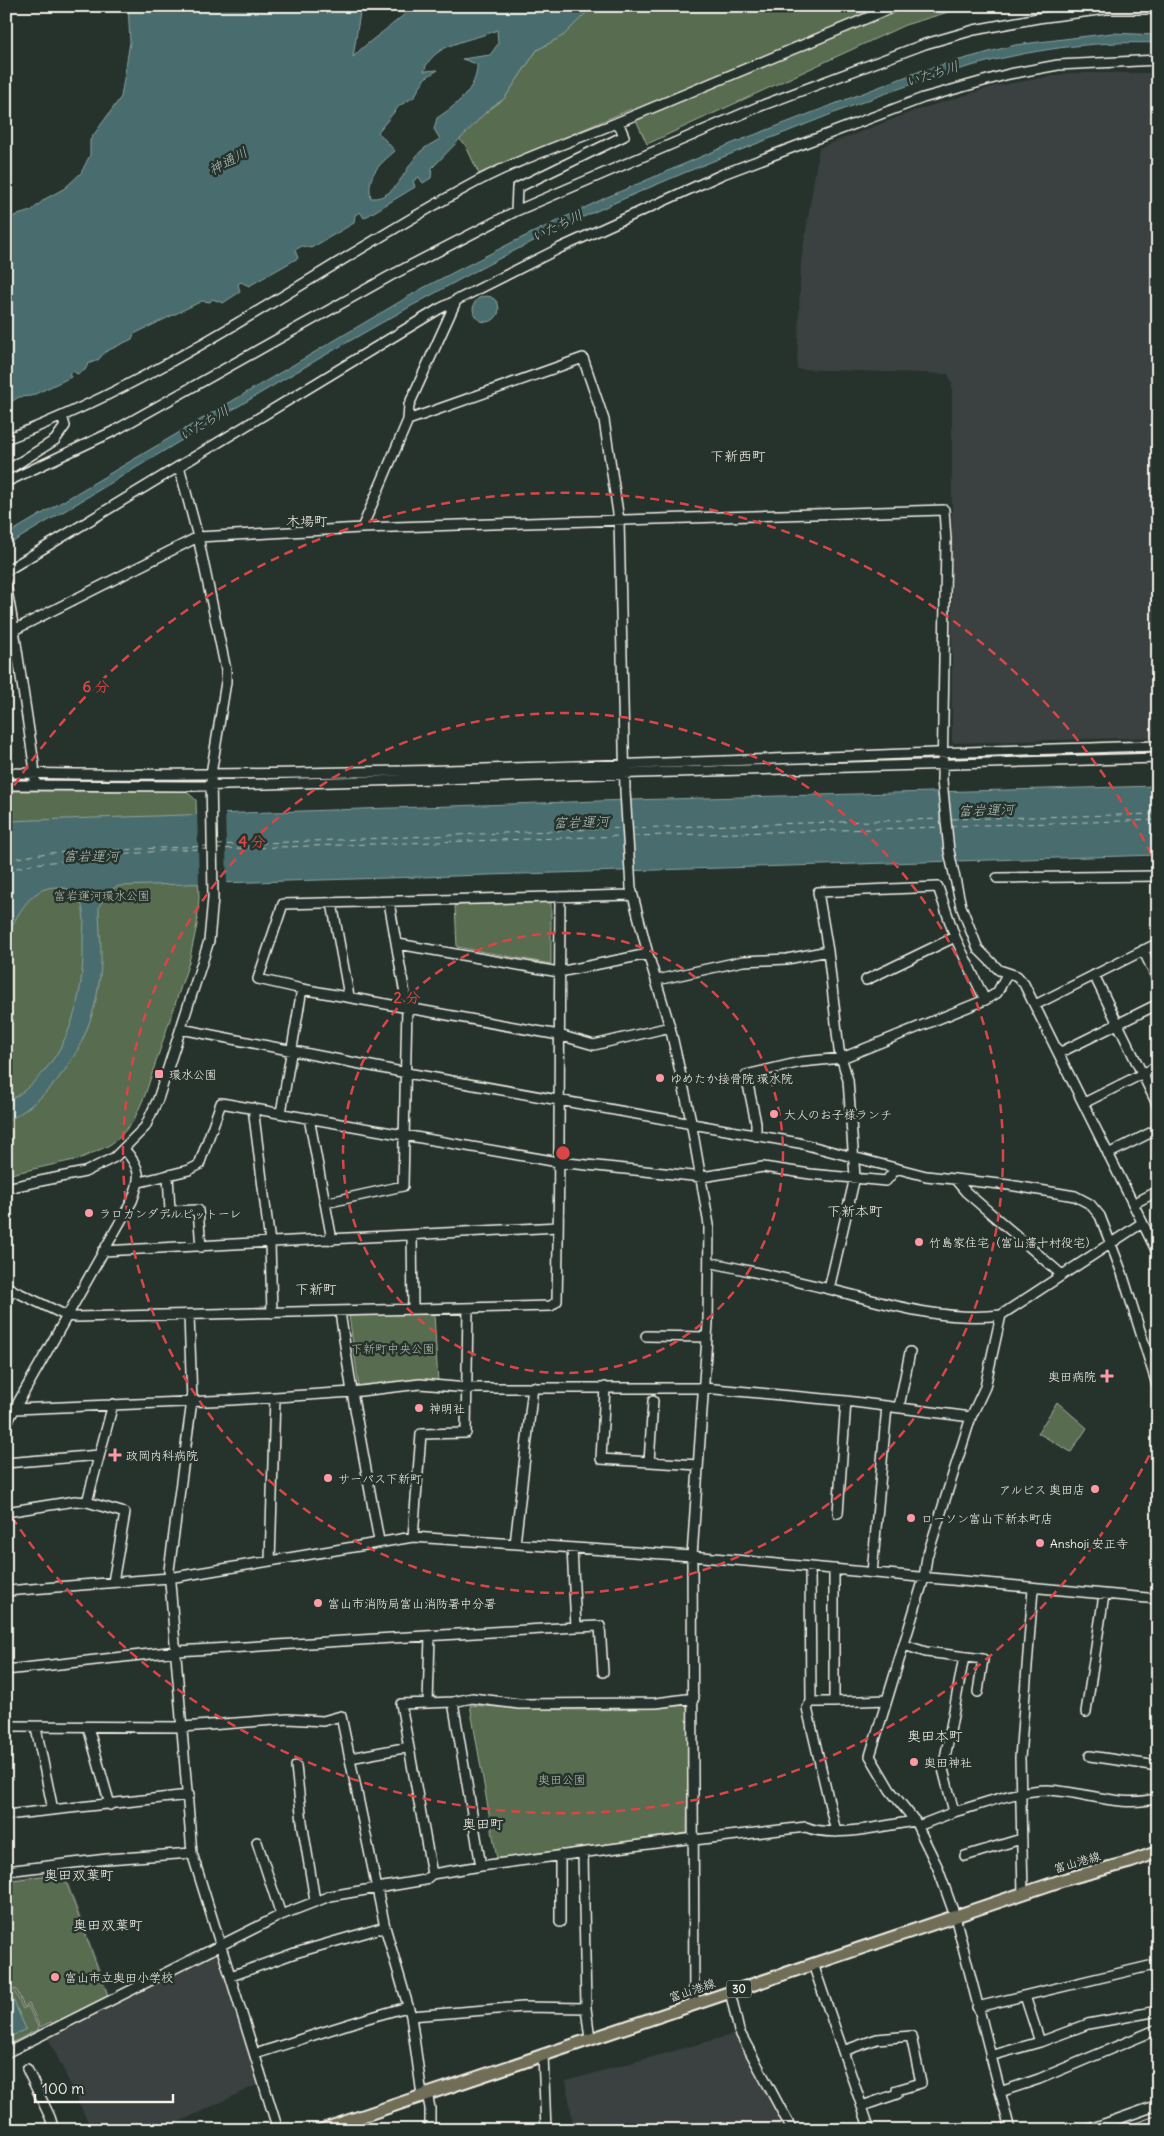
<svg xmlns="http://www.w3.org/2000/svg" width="1164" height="2136" viewBox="0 0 1164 2136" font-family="Delius,'Klee One',sans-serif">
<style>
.built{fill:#3a413f}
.green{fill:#596c4f;stroke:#a6ae9c}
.water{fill:#496d6e;stroke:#8da29f;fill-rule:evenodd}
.pier{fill:#26332d}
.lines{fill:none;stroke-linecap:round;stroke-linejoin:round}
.ferry{stroke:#b0bcb7;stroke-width:1;stroke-dasharray:6 5;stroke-linecap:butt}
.minor-casing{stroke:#f4f1e8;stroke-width:12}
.major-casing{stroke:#f4f1e8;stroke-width:15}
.minor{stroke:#26332d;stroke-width:9}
.major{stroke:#716e59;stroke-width:11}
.tram{stroke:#f4f1e8;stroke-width:1}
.ring{fill:none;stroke:#da4645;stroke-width:2.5;stroke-dasharray:9 6}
.poi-dot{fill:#ff9aa2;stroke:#26332d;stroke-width:2}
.labels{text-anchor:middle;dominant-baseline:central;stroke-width:5;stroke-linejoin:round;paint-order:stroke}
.shield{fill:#26332d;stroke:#b6b8b0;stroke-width:1}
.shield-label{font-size:11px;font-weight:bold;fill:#f4f1e8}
.park-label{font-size:12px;fill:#b6bcab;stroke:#26332d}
.poi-label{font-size:12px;fill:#f4f1e8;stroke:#26332d;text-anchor:start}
.street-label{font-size:12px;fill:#f4f1e8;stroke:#26332d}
.water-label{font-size:14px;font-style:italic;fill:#b0bcb7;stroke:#26332d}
.neighbourhood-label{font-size:14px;fill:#f4f1e8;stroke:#26332d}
.centre{fill:#da4645;stroke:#26332d;stroke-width:2.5}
.ring-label{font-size:15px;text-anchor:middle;font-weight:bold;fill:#da4645;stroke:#26332d;stroke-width:5;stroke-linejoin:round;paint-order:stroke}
</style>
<rect width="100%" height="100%" fill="#26332d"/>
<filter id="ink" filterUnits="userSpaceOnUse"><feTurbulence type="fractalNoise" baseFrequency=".02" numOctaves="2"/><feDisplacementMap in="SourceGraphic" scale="10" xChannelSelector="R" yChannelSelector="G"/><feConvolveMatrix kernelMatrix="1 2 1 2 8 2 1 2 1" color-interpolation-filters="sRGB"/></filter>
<g filter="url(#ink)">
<path class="built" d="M1068,73h90v664l-206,6v-359l-4,-10 -151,-5 4,-107 18,-114 95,-37 78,-24z
M64,1870l49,133 105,-51 41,132 -97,46h-70l-48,-101 -38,18v-169z
M735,2034l52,96h-213l-8,-49z"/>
<path class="green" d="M593,6h375l-63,19 -258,119 -16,-35 -152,65 -14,-30 -6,-5 26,-26 19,-14 33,-49 27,-15z
M6,791h180l10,9 3,98 -2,27 -8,37 -44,133 -11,25 -15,18 -11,8 -29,13 -73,16z
M551,902v62l-94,-17 -2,-42z
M434,1313l4,70 -25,-3 -54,8 -10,-73z
M1057,1402l30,26 -16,24 -33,-19z
M470,1705c72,6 147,7 219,0l-2,128 -190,26z
M63,1873l45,123 -55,30 -2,-4 -11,5 -11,-23 -5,3 -8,-18 -10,4v-112z
M14,1990l9,19 5,-3 11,23 -28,14 -5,-9v-40z"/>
<path class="water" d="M128,6h233l-8,51c18,-19 41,-31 60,-51h180l-29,29 -27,15 -33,49 -14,9 -58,60 -1,10 -8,5 -4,-6 -6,4 2,6 -51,31 -4,-6 -5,3 -1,8 -43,25 -9,-2 -7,4 3,8 -49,28 -8,-4 -3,2 2,8 -17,11 -11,-4 -2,3 -8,-1 -68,33 -2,5 -27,13 -7,8 -10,4 -3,6 -8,4 -4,-3 -4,3 2,3 -40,19 -12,1 -13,8v-181l8,-8 17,-5 14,-12 20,-11 16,-15 9,-18v-15l31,-43 9,-55zM497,30l1,14 -8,11 -28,4 15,5c1,25 -22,42 -40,54l-3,11 6,10c-7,4 -15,8 -20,13 -15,15 -24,48 -49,46 -5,-23 8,-33 24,-47l-17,-19 21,-26 15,-9 11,-19 13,-8 -14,1c9,-29 49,-30 73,-41z
M1112,33l46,2v8c-135,-5 -247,39 -369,88 -95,37 -191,76 -281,123 -171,89 -336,193 -502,292v-11l417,-247 88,-45 94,-45 128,-55 190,-73 92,-25z
M473 309a13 13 0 1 1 26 0a13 13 0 1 1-26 0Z
M1158,786v69l-1039,31c-11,4 -15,10 -20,21 0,23 4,47 1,69 -7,62 -39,116 -94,146v-19c59,-35 78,-96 77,-160 0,-13 3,-30 -3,-42 -4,-7 -9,-12 -17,-13 -30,-7 -47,28 -57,51v-118l623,-21z
M12,1997l14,32 -14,7 -6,-13v-23z"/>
<path class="pier" d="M225,810l2,74h-28l-2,-73z"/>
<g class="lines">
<path class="ferry" d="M951,819l207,-5
M950,826l208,-6
M631,828l311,-9
M633,836l311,-9
M216,845l408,-17
M215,849l409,-13
M6,860l41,-7 160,-7
M6,871l26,-7 137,-14 40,-1"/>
<defs>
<path id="minor" d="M516,211l1,-23 107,-52 -6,-14
M408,420l175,-62 21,62 15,100 6,271 6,97 17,66 22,73 20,89 19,109 -1,98 -16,233 2,448
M6,439c164,-61 306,-167 459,-251 48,-27 100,-44 151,-65 93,-39 187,-78 280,-117
M6,471l49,-31 10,-14 -3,-9
M6,482l108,-51 276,-155 126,-65 242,-104 167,-63 49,-14 64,-12 68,-9h52
M362,528l46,-108 1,-15 48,-106
M6,571l433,-262 121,-61 163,-74 200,-76 86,-24 49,-9 100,-5
M6,584l8,46
M6,773c384,7 768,-17 1152,-27
M6,785l187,1 965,-28
M35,785l-1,-21 -20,-134 184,-93 164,-9 582,-18 2,30 -4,240 7,71 12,55 17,43 21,21 18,6 7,8 134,270
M997,878l161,-2
M632,895l-349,9 -25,75 44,10 257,46 35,10 76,-18
M332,903l17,93
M398,944l161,28 89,-18
M1143,950l15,31
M1094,975l64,131
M657,980l86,-19 44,-2 41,-8
M866,980l89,-43
M1035,1005l123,-62
M181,1029l226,44 392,70 127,33 83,9 66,11 15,8 10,12 22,57 36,115
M1059,1053l99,-49
M1084,1103l74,-37
M253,1108l17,135 2,70
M281,1113l21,-124
M309,1118l23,122
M756,1136v-13l-10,-48 55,-13 41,-4 143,-58 12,-7 10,-19
M1108,1154l50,-25
M168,1175l2,36 28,-1 3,37
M955,1179l11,13 96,83
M140,1182l49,-12 10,-5 22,-62 337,59 144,15 61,-10 47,7 76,7 10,-12
M6,1188l79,-16 30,-15 30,-30 13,-28 51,-158 4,-43 -2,-124 15,-92v-12l-28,-133 -19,-71
M325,1203l78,-17 4,-180 -18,-104
M1133,1204l25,-13
M412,1235l1,73
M103,1251l455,-24
M709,1262c40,9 80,17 120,27 56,14 113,33 172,26l141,-92
M6,1287l61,29 9,1 475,-11 6,-5c3,-135 2,-269 3,-404
M829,1289l26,-112 -7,-97 -9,-30 -11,-99 -10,-59 120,-5 17,50 30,63
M6,1301l6,-12
M340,1312l12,80 27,149
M189,1315l3,86 -23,169 23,283 86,277
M1001,1315l-16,72 -14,30 -44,140 -3,21 -54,178 20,34 25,31 22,45 18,50 55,214
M646,1336l61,1
M605,1387l-4,72 97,6
M899,1407l11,-55
M15,1409l216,-9 121,-8 68,-8 48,4h236l142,13 125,16
M6,1424l126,-223c9,-23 10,-32 -8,-52
M649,1462l4,-61
M6,1463l93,-8
M87,1502l26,-98
M6,1512l69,-11 12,1 38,11 -12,69
M838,1513l8,-112
M413,1537l8,-103 45,-1 2,-125
M515,1544l18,-157
M270,1561l5,-164
M810,1567l1,135h23v-133
M872,1573l15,-167
M6,1591l163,-13 244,-41 279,19 466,43
M576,1627l24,-1 3,46
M904,1645l22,7 57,7 -5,33
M6,1670l171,-19 399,-24 -4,-79
M453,1702l28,164
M811,1702l-4,6 29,124
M834,1702l53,-2
M428,1703l2,-67
M1086,1712l18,-117
M6,1726l177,1 105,-8 35,2 18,-5 44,211 26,89 11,79
M88,1727l22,78
M36,1728l17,82
M1090,1756l68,10
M350,1758l59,-11
M296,1766l6,56 13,79
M954,1812c29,-8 63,-22 93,-22 37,1 74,19 111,8
M6,1815l183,-20
M918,1826l36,-14 -11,-43 21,-112
M694,1840l112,-13c27,12 80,-2 109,-6
M257,1842l24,73
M583,1853l3,155
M965,1856l56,-17
M6,1871l101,-12 85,-6
M432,1874l-31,-170 52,-2 19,-4 47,6 137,-1 38,-5
M1023,1894l-3,-136 13,-169
M560,1922v-67
M813,1964l57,166
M231,1976l64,-23 90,-26
M730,1991l9,40 53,99
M1025,1996l15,46 48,-18 70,-13
M977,2007l181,-43
M411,2016l112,-9 63,1 4,31
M843,2051l34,-12 34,-3 10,47 -24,7v4l-35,12
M6,2053l275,-138 49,-19 95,-16 7,-6 49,-8 213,-28
M255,2054c51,-16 101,-34 153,-47
M543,2054l3,76
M990,2056l50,-14
M27,2069l23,48 4,13
M1000,2092l39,-13 119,-50
M427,2093l3,15v22
M1087,2130l71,-25"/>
<path id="major" d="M321,2130l745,-251 64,-17 28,-10"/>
</defs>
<use href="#minor" class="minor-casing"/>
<use href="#major" class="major-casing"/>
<use href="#minor" class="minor"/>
<use href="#major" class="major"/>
<path class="tram" d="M1116,2130l42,-15"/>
</g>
</g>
<g class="ring">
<circle cx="563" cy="1153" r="220"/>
<circle cx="563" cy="1153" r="440"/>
<path d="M1156 1442A660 660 0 0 1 6 1508M6 798A660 660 0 0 1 1156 864"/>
</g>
<g class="poi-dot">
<rect x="154" y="1069" width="10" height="10" rx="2.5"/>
<circle cx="660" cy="1078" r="5"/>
<circle cx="774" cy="1114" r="5"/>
<circle cx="89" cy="1213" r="5"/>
<circle cx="919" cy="1242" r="5"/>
<path d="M1104.5 1368.5h5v5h5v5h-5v5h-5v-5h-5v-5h5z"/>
<circle cx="419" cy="1408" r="5"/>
<path d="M112.5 1447.5h5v5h5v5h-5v5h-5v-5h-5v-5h5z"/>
<circle cx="328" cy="1478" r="5"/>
<circle cx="1095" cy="1489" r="5"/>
<circle cx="911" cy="1518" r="5"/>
<circle cx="1040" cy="1543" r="5"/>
<circle cx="318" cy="1603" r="5"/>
<circle cx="914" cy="1762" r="5"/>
<circle cx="55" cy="1977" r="5"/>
</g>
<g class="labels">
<rect class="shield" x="726.5" y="1980.5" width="25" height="17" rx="4"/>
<g class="shield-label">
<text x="739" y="1989">30</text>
</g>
<g class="park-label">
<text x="102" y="895">富岩運河環水公園</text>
<text x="393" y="1348">下新町中央公園</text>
<text x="562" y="1779">奥田公園</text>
</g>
<g class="poi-label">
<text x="169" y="1074">環水公園</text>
<text x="670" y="1078">ゆめたか接骨院 環水院</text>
<text x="784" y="1114">大人のお子様ランチ</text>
<text x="99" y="1213">ラロカンダデルピットーレ</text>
<text x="929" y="1242">竹島家住宅（富山藩十村役宅）</text>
<text x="1096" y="1376" text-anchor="end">奥田病院</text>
<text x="429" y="1408">神明社</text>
<text x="126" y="1455">政岡内科病院</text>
<text x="338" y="1478">サーパス下新町</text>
<text x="1085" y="1489" text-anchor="end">アルビス 奥田店</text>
<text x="921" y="1518">ローソン富山下新本町店</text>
<text x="1050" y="1543">Anshoji 安正寺</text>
<text x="328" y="1603">富山市消防局富山消防署中分署</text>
<text x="924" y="1762">奥田神社</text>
<text x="65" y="1977">富山市立奥田小学校</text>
</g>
<g class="street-label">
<text transform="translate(1077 1862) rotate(-16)">富山港線</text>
<text transform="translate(692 1990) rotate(-19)">富山港線</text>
</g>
<g class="water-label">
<text transform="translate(932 74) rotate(-18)">いたち川</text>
<text transform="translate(228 161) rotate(-29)">神通川</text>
<text transform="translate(557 226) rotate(-26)">いたち川</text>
<text transform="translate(204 423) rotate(-31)">いたち川</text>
<text transform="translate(986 810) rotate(-2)">富岩運河</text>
<text transform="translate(581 822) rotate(-2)">富岩運河</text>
<text x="91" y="856">富岩運河</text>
</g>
<g class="neighbourhood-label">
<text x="738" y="456">下新西町</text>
<text x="307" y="521">木場町</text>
<text x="855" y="1211">下新本町</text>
<text x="316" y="1289">下新町</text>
<text x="935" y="1736">奥田本町</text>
<text x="483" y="1824">奥田町</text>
<text x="79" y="1875">奥田双葉町</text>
<text x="108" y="1925">奥田双葉町</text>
</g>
</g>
<circle cx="563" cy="1153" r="8" class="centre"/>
<g class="ring-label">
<text x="96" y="692">6 分</text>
<text x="252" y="847">4 分</text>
<text x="407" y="1003">2 分</text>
</g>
<rect width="1164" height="2136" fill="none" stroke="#26332d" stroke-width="25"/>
<rect x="12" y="12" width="1139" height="2111" fill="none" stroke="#f4f1e8" stroke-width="2" filter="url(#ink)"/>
<path d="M35 2094v8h138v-8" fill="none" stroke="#f4f1e8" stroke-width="2.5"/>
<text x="42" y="2094" font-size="15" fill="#f4f1e8" stroke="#26332d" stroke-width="4" paint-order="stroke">100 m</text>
</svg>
